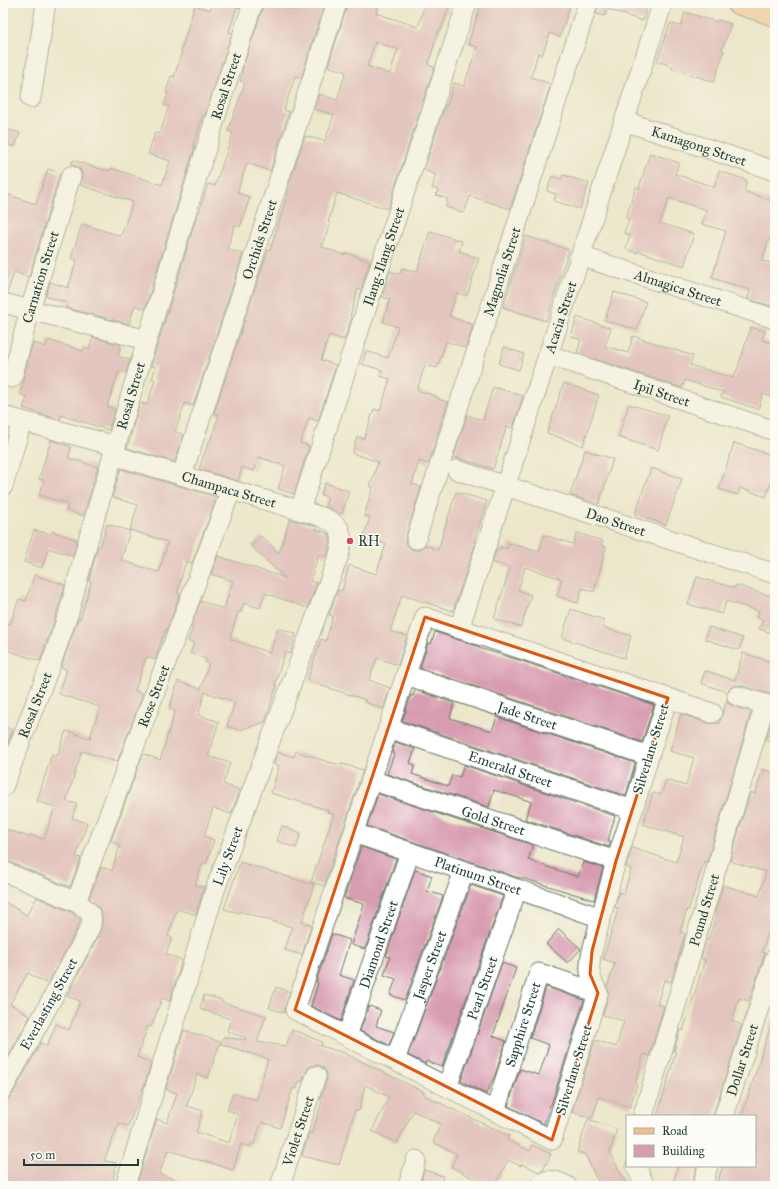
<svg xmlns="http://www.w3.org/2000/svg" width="778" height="1189" viewBox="0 0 778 1189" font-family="'IM FELL Great Primer',serif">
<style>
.building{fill:#d89cb1;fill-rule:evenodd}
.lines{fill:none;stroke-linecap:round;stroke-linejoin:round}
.minor-casing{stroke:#677869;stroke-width:21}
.major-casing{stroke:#677869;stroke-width:24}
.minor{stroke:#fff;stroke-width:19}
.major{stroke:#f6be86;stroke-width:22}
.marked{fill:none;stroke:#de580e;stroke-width:3;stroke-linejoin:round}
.poi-dot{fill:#d1495b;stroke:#fdfcf7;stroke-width:1.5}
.labels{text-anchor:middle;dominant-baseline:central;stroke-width:3;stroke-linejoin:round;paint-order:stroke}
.street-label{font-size:14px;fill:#1f3d34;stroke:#fdfcf7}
.poi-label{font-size:14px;fill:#1f3d34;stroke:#fdfcf7;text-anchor:start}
</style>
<rect width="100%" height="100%" fill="#fdfcf7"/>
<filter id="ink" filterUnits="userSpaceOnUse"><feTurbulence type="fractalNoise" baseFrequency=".025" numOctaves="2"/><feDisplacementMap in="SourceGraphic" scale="8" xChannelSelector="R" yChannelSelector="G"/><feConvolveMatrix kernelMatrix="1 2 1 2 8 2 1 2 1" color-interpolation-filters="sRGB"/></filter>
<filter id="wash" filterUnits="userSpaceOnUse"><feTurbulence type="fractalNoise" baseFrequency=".012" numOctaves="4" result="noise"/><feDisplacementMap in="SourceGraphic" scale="16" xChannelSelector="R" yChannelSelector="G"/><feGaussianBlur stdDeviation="0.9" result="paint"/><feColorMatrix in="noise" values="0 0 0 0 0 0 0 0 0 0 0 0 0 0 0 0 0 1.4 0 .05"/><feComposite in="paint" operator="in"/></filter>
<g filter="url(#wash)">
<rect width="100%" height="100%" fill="#ece7cb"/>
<g id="blocks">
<path class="building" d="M213,3h28l-1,5 -3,-1 -8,25 3,1 -27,83 -2,-1 -10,30 2,1 -50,163 -10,-4 -6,19 -63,-16 1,-5 -21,-7 4,-14 18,6 9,-28 -6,-2 11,-34 39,12 12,-34 -53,-17 2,-6v-6l-3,-5 -4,-2 -4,-1 2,-5 30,10v-1l7,2 1,-3 51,17 8,-24 -22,-7 7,-21 5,1 9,-28 -5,-1 4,-12 -2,-1 5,-16 3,1 8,-25 -1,-1 14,-46 15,5z
M264,3h6l26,8 3,-8h26l-24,75 -6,-2 -11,34 5,2 -19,59 -23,-8 -10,30 13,4 -10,30 -5,-2 -8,24 16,5 -50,152 -8,-3 -10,29 9,3 -9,27 -48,-14 13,-45 7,2 8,-25 -3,-1 4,-12 -5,-1 47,-154h1l9,-28 7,2 18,-53 -5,-2 17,-48 -5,-2 3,-9 -1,-1z
M348,3h31l-3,10 42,14 7,-24h25l-9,27 -2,-1 -11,36 6,2 -46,142 -51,-16 -9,29 2,1 -8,24 23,8 1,-2 24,8 -9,29 -3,-1 -8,27 2,1 -8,23 -15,-5 -8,25 15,5 -18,56 -9,-3 -9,25 9,3 -15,48 -16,-5 7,-23 -26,-9 -5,14 -12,-4 -4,14 -39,-12 10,-28h1l9,-26 -5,-2 54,-163h2l19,-60 -2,-1 18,-53 20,5 9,-26 -20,-6 5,-15 18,6 9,-28 -18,-6zM375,42l23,7 -8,25 -23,-8z
M481,3h43l17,6 2,-6h28l-11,34 -10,-4 -8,22 -4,-2 -7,24 20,7 -41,125 -40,-13 -6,17 -18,-6 2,-8 -12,-4 2,-5 -6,-2 4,-13 -12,-5 21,-65 2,1 7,-23 10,3 13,-39 -9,-3z
M599,3h49l-5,18 -36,-12 -2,7 -9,-2z
M685,12l32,10 1,-2 13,4 -9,26 2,1 -10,31 -43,-14 1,-2 -15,-5 13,-38 11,3z
M3,129l2,1 1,-1 14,4 -5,14 -12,-4z
M650,153l29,10 -4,11 39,13 5,-16 28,9 -3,11 31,11v19l-13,40 13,3v43l-27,-8 2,-9 -38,-12 14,-47 -24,-7 5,-14 -38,-12 -9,25 34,11 -10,32 -46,-15 -1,2 -11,-4 4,-14 -6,-2 5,-14 -3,-1 10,-31 3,1z
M48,169l12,4 -31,104 -15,-5 -7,21 -4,-1v-99l33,11z
M563,175l26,8 -9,26 -26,-8 2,-7 -9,-3 5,-15 9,3z
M430,231l32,10 -3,10 20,7 -12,38 -10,-3 -8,23 24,9 -7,23 -20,-7 -9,27 -12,-3 -8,25 21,7v2l10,3 -20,62 -9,-3 -7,23 9,3 -15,49 -1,5 3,5 5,4h6l6,-5 13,5 18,-58 31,9 -13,41h2l-23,69 -51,-16 -12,36 17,5 -9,29 -21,-7 -8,22 21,8 -7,21 -18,-7 1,-2 -59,-19 14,-42 5,2 7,-25 -4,-1 9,-25 4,1 7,-26 27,9 10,-30 -22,-8 6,-19 -6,-1 9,-29 -3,-1 8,-24 -26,-9 5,-16 7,2 10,-30 6,2 10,-32 -10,-3 2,-6 -20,-6 4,-13 22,7 10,-31 -15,-5 7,-23 -8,-2 8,-26 10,3 2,-6 15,4z
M526,236l43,14 -23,71 -43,-14z
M614,292l32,10 -9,28 -32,-10z
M577,317l34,11 -6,18 23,7 5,-17 60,20 -3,9 43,13 2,-5h1l15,-46 14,4 -3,9 13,4v44l-3,9 -9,-3 -5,15 -37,-12 2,-5 -38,-12 -3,8 -105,-35 4,-13 -10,-4z
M93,337l28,8 -3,11 12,4 -4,13 -7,-2 -12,36 8,2 -6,21 -48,-15 -1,5 -37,-12 4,-11 -7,-3 4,-14h-1l7,-28 4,-9 12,4 2,-7 35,11 1,-4 5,2z
M504,347l20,7 -5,16 -20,-6z
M564,383l35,12 -16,51 -36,-13z
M493,387l30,9 -10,32 -6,-2 -14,43 -39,-12 13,-42 16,5z
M629,404l39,12 -10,34 -40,-13z
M51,440l20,7 -3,11 30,9 -15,49 -17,-6 2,-6 -29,-9 5,-15 -5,-1z
M734,443l41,13v21l-2,-1 -7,21 -26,-9 -2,7 -19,-6z
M585,450l28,9 -14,45 -29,-9z
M651,468l31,11 -16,46 -31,-11z
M121,469l96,28 -25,66 -6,-2 -9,32 3,1 -9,25h-1l-4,12 -1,-1 -10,30 -9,-3 -11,34 8,3 -26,68 -35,-11 -16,50 11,3 -5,14 15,5 -11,34 5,1 -11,29 -63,-26 -4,-1v-31l26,8 1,-2 14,4 11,-32 -18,-6 15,-47 5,2 9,-25 24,7 10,-31 -41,-13 8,-24 -6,-3 17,-48h2l11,-37 -2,-1 9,-35 2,1 7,-23 23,7 -9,29 30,10 8,2 9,-30 -38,-12 8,-25 -26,-8z
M325,483l24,8 -7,23 -17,-8 3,-9 -7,-2z
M290,519l25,7 2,1 -1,2 13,5 1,6 -2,12 -1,5 -8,-3 -9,27 7,2 -9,25 -43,-15 -5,15 -16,-5 -3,9h-3l-8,27 40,14 8,-25 18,6 -6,20 -5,-2 -10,32 2,1 -12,37 -26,8 -12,-4 8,-24 -30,-10 -7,23 21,7 -11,34 22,7 -7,21 17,6 -9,24 -18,-6 -9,28 10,4 -8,24 -3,-2 -8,23 9,2 -8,28 -19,-6 -9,27 4,2 -6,16 16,6 -12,41 -8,-3 -11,29 -3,-1 -11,31 14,6 -5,17 -18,46 -9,-3 -15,38 12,2 -4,23h-109v-77l4,-10 6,-5 28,-51 6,3 9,-22 13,6 11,-29 -13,-5 4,-8 26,-50 5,-14v-9l-3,-7 -10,-10 12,-31 11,4 8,-26 -9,-4 32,-87 17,6 15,-49 -6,-2 9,-28 23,8 8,-26 -4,-1 1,-3 -16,-6 4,-10 -6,-2 5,-14 -2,-1 10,-25 23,8 9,-28 -22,-7 7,-18 67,22 -34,-32 10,-10 18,17z
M34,530l17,4 1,-3 25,9 -4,16 -25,-8 -6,20 -18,-6z
M577,533l26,8 -2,4 5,2 -12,45 -12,-4 -4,15 -21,-7 5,-17 -37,-12 -7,23 13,5 -10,32 -27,-8 16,-51 -18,-6 5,-13 3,1 1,-3 6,2 2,-6 30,9 5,-17 29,9z
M34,575l31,10 -8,26v1l-17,49 -37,-12v-27l7,2 9,-25 7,2z
M697,577l38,11 1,-3 34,11 3,-7 2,1v44l-16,-5 4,-9 -6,-2 2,-7 -33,-10 -4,13 -34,-10z
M571,609l33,11 -2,7 29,9 -7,22 -62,-20z
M709,627l34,11 -4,12 -34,-11z
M435,632l45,15 -1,1 40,12 135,45 -12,37 -222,-74 8,-25 3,1z
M743,653l32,10v33l-35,-11h-6l-4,3 -3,4 -26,-9 4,-12 30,9z
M415,690l39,13 -4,15 42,13 5,-14 138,46 -9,33 -224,-75 9,-26 2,1z
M727,700l2,4 5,2 17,6 -44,150 -3,-1 -9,29 -7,20 -1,-1 -7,23 5,2 -14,48 -7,-2 -7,24 7,2 -15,50 -5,-2 -9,29 2,1 -7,23 -31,-10 -7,21 -20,-6 23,-72 21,7 8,-26 -21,-6 5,-19 1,-5 -2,-4 8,-24 -12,-4 14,-46h-1l2,-5 -3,-1 4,-15 5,2 7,-25 -5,-2 6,-19 44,14 8,-25 -41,-13 10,-31 8,2 5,-15 20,6 8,-28 -24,-7 11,-37 27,9h8l3,1z
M772,718h3v25l-9,-3z
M3,726l10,4 -7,18 -3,-2z
M395,742l20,7 -5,14 5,2 -3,9 36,12 4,-11 8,2 4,-12 151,51 -7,25 3,1 -2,5 -84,-28 6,-17 -2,-1 -35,-11 -5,17 -102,-33 7,-20 -2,-1z
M296,751l32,11 14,3 1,-1 20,6 -39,116 -13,-4 23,-68 -7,-2 1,-2 -57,-17 8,-27 -5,-2 4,-12 16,5z
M763,769l12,4v156l-5,-2 -8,25 3,1 -16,48 -10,-3 -7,23 10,4 -29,91h-56l19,-64 -2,-1 6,-21 3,1 22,-71 -4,-2 5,-18 2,1 9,-28h-2l8,-28 36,11 7,-24 -36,-11 20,-69 5,2z
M378,794l155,51 -5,15 17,6 33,11 5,-15 20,6 -9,32 -72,-22 -6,-1 -149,-51z
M282,826l19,7 -5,15 -19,-7z
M361,847l35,12 -31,90 -14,-4 13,-41 -20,-6z
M240,862l74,23 -12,37 9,3 -9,30 -17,-5 7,-23 -53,-16v2l-15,-4z
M415,870l17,6 -5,15 16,5 -38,104 -15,-5 6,-16 -12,-4 6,-18 -4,-1z
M471,885l32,11 -61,171 -16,-6 -1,3 -17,-9z
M37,897l34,15 8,6 1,3 -6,14 -27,49 -19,-11 -18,31 20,12 -26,49 -1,-164 24,14z
M559,929l22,20 -13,14 -22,-19z
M332,934l18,6 -11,35 15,5 -13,41 -30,-15 7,-23 -2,-1z
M502,963l14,5 -23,68 13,5 -11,34 -9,19 -25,-13z
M276,987l14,5 -5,15 -1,6 -15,-5z
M546,987l38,13 -33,105h-1l-6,19 -36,-18 12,-37 19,6 10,-30 -19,-7z
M204,995l18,5 -1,2 45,14 -9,26 29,4 6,-16 15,5v1l15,6 -1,4 23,7 80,39 -1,3 86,41 -2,4 23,11 2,-6 19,9 -8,16 -4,2 -17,-8 -1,2 -13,-6 -13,26h-6l-38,-19 6,-13 -24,-12 8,-18 -28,-13 -16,32 -25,-12 17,-34 -24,-12 -6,26 -4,-1 -16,55 -37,-9 7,-24 3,1 10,-32 -2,-1 7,-21v-6l-3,-5 -5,-3h-5l-6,3 -2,5 -4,9 -3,-1 -2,8 -4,-1 -13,40 -18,-6 -8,22 -3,-1 -1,4 -9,-3 -8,26 -31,-10v1l-34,-11 -9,24 30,10v2h-53l21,-67 10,4 10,-30 -11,-4 18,-59 36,12 -12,36 -11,-4 -10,32 16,5 -7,21 33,11 9,-29 -11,-4 6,-17 23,7 12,-41 -47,-15 2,-7 22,3 1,-2 -19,-7 4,-12 -31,-10z
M369,1006l12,4 -5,16 18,6 -5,13 -29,-14z
M773,1018h2v168h-59l7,-20h32v-50h-13z
M588,1119l29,10 -7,23 17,34h-27l-15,-32 -8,-2z
M678,1166h19l-6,20h-19z
M424,1170l19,6 -3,10h-20z"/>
</g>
</g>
<g filter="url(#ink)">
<use href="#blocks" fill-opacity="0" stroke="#677869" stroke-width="1"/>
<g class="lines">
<defs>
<g id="minor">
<path d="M31,98l15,-95"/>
<path id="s1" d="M624,121l151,50"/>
<path id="s2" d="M580,256l195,63"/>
<path d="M3,303l144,37"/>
<path id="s3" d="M549,355l226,76"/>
<path id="s4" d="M12,378l18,-68 41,-134"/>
<path d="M3,416l113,30"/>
<path id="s5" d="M113,455l206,61c22,8 26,16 20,39l-124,335 -90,296"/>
<path id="s6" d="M457,470l318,104"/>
<path id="s7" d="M182,475l155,-472"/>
<path d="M3,486l19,-65"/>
<path id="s8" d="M300,510l167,-507"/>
<path id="s9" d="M416,539l172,-536"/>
<path d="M425,617l243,81 -19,58 -16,54 -17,51 -24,90c-4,18 -3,25 6,42l-46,147 -257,-130z"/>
<path id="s10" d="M459,629l203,-624"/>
<path id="s11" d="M406,675l243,81"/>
<path d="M737,696l38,11"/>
<path d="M668,698l44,15"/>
<path id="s12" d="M388,728l245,82"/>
<path id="s13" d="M371,780l245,81"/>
<path id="s14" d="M3,787l50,-129 16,-46 20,-75 58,-197 74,-240 32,-97"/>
<path id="s15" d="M354,833l247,85"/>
<path d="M3,871l73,31c21,12 18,19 8,38l-81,149"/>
<path id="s16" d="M76,902l155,-412"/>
<path id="s17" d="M347,1036l63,-184"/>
<path id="s18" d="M395,1060l69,-189"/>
<path id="s19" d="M447,1087l70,-198"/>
<path id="s20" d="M495,1111l44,-138 59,20"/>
<path id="s21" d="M643,1116l122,-412"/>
<path id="s22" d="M724,1116l51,-158"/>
<path d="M636,1166l9,20"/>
<path id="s23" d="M280,1186l36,-110"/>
<path d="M408,1186l8,-26"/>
<path d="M539,1186c8,-10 18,-5 28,0"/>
<path d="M702,1186l6,-20"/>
</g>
<path id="major" d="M738,3l37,12"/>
</defs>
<use href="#minor" class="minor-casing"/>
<use href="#major" class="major-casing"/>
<use href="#minor" class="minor"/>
<use href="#major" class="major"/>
</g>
</g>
<path d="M0 0H778V1189H0ZM425,617l243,81 -52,163 -24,90 -2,23 8,19 -46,147 -257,-130z" fill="#ece7cb" fill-opacity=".55" fill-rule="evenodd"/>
<path class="marked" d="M425,617l243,81 -52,163 -24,90 -2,23 8,19 -46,147 -257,-130z"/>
<circle class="poi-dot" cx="350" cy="541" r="4"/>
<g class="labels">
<g class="street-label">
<text stroke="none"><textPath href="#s14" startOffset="736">Rosal Street</textPath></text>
<text stroke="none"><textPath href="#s1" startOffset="79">Kamagong Street</textPath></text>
<text stroke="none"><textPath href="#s7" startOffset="248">Orchids Street</textPath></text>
<text stroke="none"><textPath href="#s8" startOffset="267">Ilang-Ilang Street</textPath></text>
<text stroke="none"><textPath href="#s9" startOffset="281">Magnolia Street</textPath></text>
<text stroke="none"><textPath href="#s4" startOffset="105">Carnation Street</textPath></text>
<text stroke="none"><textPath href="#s2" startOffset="103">Almagica Street</textPath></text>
<text stroke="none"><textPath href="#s10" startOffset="328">Acacia Street</textPath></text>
<text stroke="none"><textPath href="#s3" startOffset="119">Ipil Street</textPath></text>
<text stroke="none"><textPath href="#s14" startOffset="412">Rosal Street</textPath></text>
<text stroke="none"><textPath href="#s5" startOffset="121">Champaca Street</textPath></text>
<text stroke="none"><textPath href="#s6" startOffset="167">Dao Street</textPath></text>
<text stroke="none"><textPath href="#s16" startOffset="220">Rose Street</textPath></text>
<text stroke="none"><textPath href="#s14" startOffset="88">Rosal Street</textPath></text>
<text stroke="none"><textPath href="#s11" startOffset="128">Jade Street</textPath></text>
<text transform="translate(651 749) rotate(-73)">Silverlane Street</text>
<text stroke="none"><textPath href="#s12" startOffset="129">Emerald Street</textPath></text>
<text stroke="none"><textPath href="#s13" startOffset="129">Gold Street</textPath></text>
<text transform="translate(228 856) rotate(-70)">Lily Street</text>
<text stroke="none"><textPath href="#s15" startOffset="131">Platinum Street</textPath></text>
<text stroke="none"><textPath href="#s21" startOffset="215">Pound Street</textPath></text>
<text stroke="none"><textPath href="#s17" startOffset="97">Diamond Street</textPath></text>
<text stroke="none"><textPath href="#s18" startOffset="101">Jasper Street</textPath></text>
<text stroke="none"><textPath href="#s19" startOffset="105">Pearl Street</textPath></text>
<text transform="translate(49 1004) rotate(-61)">Everlasting Street</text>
<text stroke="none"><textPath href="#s20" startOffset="91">Sapphire Street</textPath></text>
<text stroke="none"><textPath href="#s22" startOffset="59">Dollar Street</textPath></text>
<text transform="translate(574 1070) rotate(-73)">Silverlane Street</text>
<text stroke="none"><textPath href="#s23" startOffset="58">Violet Street</textPath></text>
</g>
<g class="poi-label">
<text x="358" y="541">RH</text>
</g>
</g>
<rect width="778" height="1189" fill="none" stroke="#fdfcf7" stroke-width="16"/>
<rect x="626" y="1115" width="130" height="52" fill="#fdfcf7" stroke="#a4b0a9"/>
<rect x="634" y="1128" width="20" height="6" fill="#f6be86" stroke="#a4b0a9"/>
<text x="662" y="1135" font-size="12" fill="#1f3d34">Road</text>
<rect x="634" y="1145" width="20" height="12" fill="#d89cb1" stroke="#a4b0a9"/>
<text x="662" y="1155" font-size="12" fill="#1f3d34">Building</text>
<path d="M24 1159v6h114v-6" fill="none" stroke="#1f3d34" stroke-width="2"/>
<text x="30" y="1159" font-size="12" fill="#1f3d34" stroke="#fdfcf7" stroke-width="3" paint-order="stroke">50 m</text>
</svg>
